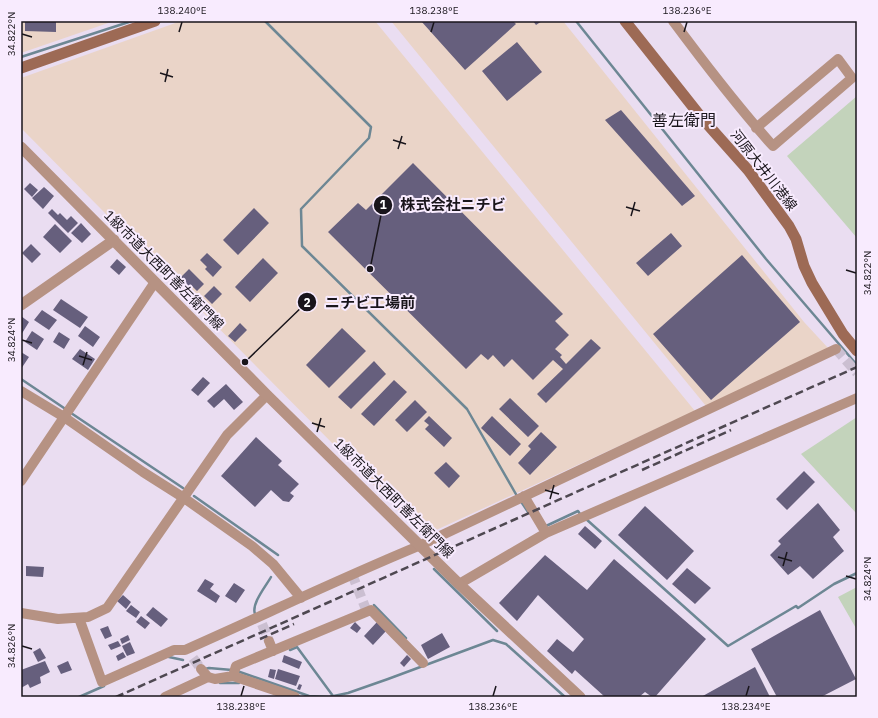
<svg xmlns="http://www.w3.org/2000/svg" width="878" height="718" viewBox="0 0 878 718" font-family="'IBM Plex Sans','Noto Sans JP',sans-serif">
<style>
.industrial{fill:#ead4c8}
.green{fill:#c3d3bb}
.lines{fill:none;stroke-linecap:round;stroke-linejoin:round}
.stream{stroke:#6d8794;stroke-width:2.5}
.building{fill:#665f7d}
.minor-tunnel{stroke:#cbbfd1;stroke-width:10;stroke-dasharray:10 5;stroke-linecap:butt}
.minor{stroke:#b69283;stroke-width:10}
.tertiary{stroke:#b69283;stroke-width:11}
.secondary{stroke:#9d6a55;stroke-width:11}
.rail{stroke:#4e4851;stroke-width:2.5;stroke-dasharray:8 4;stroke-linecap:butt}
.ticks{fill:none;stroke:#19151b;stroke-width:1.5}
.labels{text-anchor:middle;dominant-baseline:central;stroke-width:4;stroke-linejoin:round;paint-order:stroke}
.street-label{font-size:14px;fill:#19151b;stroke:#f8ebfe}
.quarter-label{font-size:16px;fill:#19151b;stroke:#f8ebfe}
.leader{fill:none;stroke:#19151b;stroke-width:1.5}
.callout-dot{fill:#19151b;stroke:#f8ebfe;stroke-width:1.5}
.mark-label{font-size:12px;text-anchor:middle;font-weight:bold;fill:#fff}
.callout-label{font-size:15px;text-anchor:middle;font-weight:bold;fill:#19151b;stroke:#f8ebfe;stroke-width:4;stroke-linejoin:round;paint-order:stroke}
.neatline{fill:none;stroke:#19151b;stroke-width:1.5}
.ticks-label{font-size:10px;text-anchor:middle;fill:#19151b}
</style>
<rect width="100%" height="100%" fill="#eaddf1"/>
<path class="industrial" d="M21,21h93l-93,32z
M181,21h194l320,390 -261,120 -13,2 -400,-405v-50z
M391,21h172l241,301 25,27 -123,57z"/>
<path class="green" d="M857,96v142l-70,-82z
M857,417v97l-56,-60z
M857,587v43l-19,-33z"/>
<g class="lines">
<path class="stream" d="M265,21l106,106 -2,11 -68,71 1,37 165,163 50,87
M576,21l190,238 91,106
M21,57l111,-36
M21,379l43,29
M71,413l112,75
M194,496l84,59
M520,500l8,12
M586,519l142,127 68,-40 2,2 36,-24 23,-11
M546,526l32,-15 2,3
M434,569l63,62
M374,605l32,33
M255,614c-4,-10 11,-28 16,-37
M290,650l7,-3 36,49
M169,657l14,3
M205,669l4,-1 23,2
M237,671l72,25 20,1 19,-4 40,-14 105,-39 13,4 59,53
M220,683h19
M79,697l25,-11"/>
</g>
<path class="building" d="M25,21h31v11l-31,-1z
M421,21h92l3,3 -51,46z
M533,21h9l-6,4z
M517,42l25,30 -35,29 -25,-30z
M621,110l74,86 -13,10 -77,-86z
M413,163l150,151 -8,7 14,14 -14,14 7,6 -2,2 6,7 25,-25 10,9 -55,55 -9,-9 26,-25 -10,-9 -20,20 -21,-21 -8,8 -11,-12 -5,5 -7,-6 -15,15 -138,-137 30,-29 8,7z
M30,183l8,7 -6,7 -8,-8z
M44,187l10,9 -11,13 -11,-11z
M254,208l15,15 -31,32 -15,-15z
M52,209l6,6 2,-2 7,7 4,-4 7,7 -10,10 -20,-20z
M81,223l10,11 -9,9 -11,-10z
M55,224l17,17 -12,12 -17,-16z
M671,233l11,13 -34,30 -12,-13z
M31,244l10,10 -9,9 -10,-10z
M207,253l15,14 -9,10 -8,-8 2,-2 -7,-7z
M742,255l58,67 -89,78 -58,-66z
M263,258l15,15 -28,29 -15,-15z
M117,259l9,8 -7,8 -9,-8z
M189,269l15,15 -7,7 -6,-6 -4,3 -8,-9z
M214,286l8,8 -10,10 -8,-8z
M61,299l27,18 -8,11 -27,-18z
M42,310l15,10 -8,10 -15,-10z
M21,316l8,6 -8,13z
M240,323l7,7 -12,12 -7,-6z
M85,326l15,11 -7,10 -15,-11z
M342,328l24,23 -37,37 -23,-23z
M32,331l12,8 -7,11 -12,-8z
M59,332l11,7 -6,10 -11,-7z
M80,349l15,10 -7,11 -16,-11z
M21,352l8,5 -8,12z
M374,361l12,13 -35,35 -13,-12z
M203,377l7,6 -12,13 -7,-6z
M394,380l13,12 -33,34 -13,-12z
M226,384l17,18 -9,8 -10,-11 -10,9 -7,-7z
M510,398l29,28 -11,11 -29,-28z
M415,400l12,12 -20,20 -12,-12z
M429,416l23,22 -8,9 -19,-18 4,-4 -5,-4z
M492,416l29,28 -11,12 -29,-28z
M541,432l16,15 -27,28 -12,-12 13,-14 -3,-3z
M256,437l26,24 -4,4 21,19 -9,9 4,3 -5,6 -6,-1 -12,-11 -16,17 -34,-31z
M446,462l14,14 -11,12 -15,-15z
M804,471l11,11 -28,28 -11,-11z
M818,503l22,27 -7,7 11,14 -31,28 -13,-13 -12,9 -18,-20 11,-11 -3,-3z
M645,506l49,45 -27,29 -49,-45z
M585,526l17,15 -7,8 -17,-15z
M545,555l42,35 27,-31 92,80 -51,58h-3l-7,-5 -6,5h-34l-30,-27 -3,4 -25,-23 10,-12 16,13 11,-13 -46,-44 -21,26 -18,-18z
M26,566l18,1 -1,10 -17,-1z
M687,568l24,20 -16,16 -23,-20z
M205,579l9,5 -4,5 10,7 -4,7 -19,-12z
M234,583l11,7 -9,13 -11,-7z
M123,595l8,7 -5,7 -9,-8z
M131,605l9,7 -4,6 -10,-7z
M153,607l15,12 -7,8 -15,-12z
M820,610l36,69 -35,18h-44l-26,-48z
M141,616l9,7 -5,6 -9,-7z
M355,622l6,6 -4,5 -7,-5z
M377,622l9,9 -13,14 -9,-9z
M108,626l4,10 -7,3 -5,-10z
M442,633l8,14 -22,12 -7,-14z
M128,635l2,5 -8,4 -2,-5z
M118,641l3,5 -10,4 -3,-5z
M130,642l5,11 -8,3 -5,-10z
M40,648l6,10 -8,4 -5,-10z
M123,652l3,5 -8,4 -2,-5z
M284,655l18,7 -3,7 -17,-7z
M407,655l4,4 -7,8 -4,-4z
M45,661l5,11 -10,5 1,6 -11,5 -2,-4 -7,4v-18z
M68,661l4,9 -11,4 -4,-8z
M755,667l15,30h-69z
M270,669l6,1 -2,9 -6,-2z
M278,669l22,7 -4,10 -21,-7z
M299,684l3,1 -2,5 -3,-1z"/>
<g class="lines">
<path class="minor-tunnel" d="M836,349l21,24
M352,574l15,38
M262,624l7,17
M193,658l8,11"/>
<path class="minor" d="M673,21c32,43 65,86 100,125l79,-68 -14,-19 -82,69
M21,391l43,26 79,55 41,26 68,48 21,18 28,34
M21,481l134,-199
M524,496l22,37
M459,584l87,-51 311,-135
M21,613l37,6 30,-2 19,-9 120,-173 40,-40
M79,618l23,64 72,-32h11c79,-35 156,-72 236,-105l415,-196
M269,641l4,10
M201,669l7,8 7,2 18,-3 62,21
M233,676l3,-10 135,-56 52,53
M165,697l43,-20"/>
<path class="tertiary" d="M21,147l246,248 192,189 121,113
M21,305l93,-65"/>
<path class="secondary" d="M625,21l76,96 47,53 41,56 7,13 8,27 8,17 31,51 14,17
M21,68l134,-47"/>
<path class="rail" d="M642,470l89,-40
M260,639l34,-15
M116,697l741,-330"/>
</g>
<path class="ticks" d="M179,32l3,-10M431,32l3,-10M684,32l3,-10M22,34l10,3M160,73l13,4M165,82l3,-13M393,140l13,4M398,149l4,-13M626,207l14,4M631,216l4,-14M846,270l10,3M22,340l10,3M79,356l13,4M83,365l4,-13M312,423l13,4M317,432l4,-14M545,490l14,4M550,499l4,-14M778,557l14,4M783,566l4,-14M846,576l10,3M22,646l10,3M241,696l3,-10M493,696l3,-10M746,696l3,-10"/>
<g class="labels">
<g class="street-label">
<text transform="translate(764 170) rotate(52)">河原大井川港線</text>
<text transform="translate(164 270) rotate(45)">1級市道大西町善左衛門線</text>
<text transform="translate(394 498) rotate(45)">1級市道大西町善左衛門線</text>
</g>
<g class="quarter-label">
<text x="684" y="120">善左衛門</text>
</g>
</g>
<path class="leader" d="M370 269L383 205M245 362L307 302"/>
<g class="callout-dot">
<circle cx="370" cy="269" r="4"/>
<circle cx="245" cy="362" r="4"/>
<circle cx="383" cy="205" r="10"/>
<circle cx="307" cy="302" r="10"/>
</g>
<g class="mark-label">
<text x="383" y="209">1</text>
<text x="307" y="307">2</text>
</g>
<g class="callout-label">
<text x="453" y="210">株式会社ニチビ</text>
<text x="370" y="308">ニチビ工場前</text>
</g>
<rect width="878" height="718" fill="none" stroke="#f8ebfe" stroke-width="44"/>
<rect x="22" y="22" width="834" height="674" class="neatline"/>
<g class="ticks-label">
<text x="182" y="14">138.240°E</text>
<text x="434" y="14">138.238°E</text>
<text x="687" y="14">138.236°E</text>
<text transform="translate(11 34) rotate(-90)" y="4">34.822°N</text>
<text transform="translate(867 273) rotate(-90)" y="4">34.822°N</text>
<text transform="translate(11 340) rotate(-90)" y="4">34.824°N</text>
<text transform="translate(867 579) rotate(-90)" y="4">34.824°N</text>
<text transform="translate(11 646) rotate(-90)" y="4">34.826°N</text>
<text x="241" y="710">138.238°E</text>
<text x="493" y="710">138.236°E</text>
<text x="746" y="710">138.234°E</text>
</g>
</svg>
